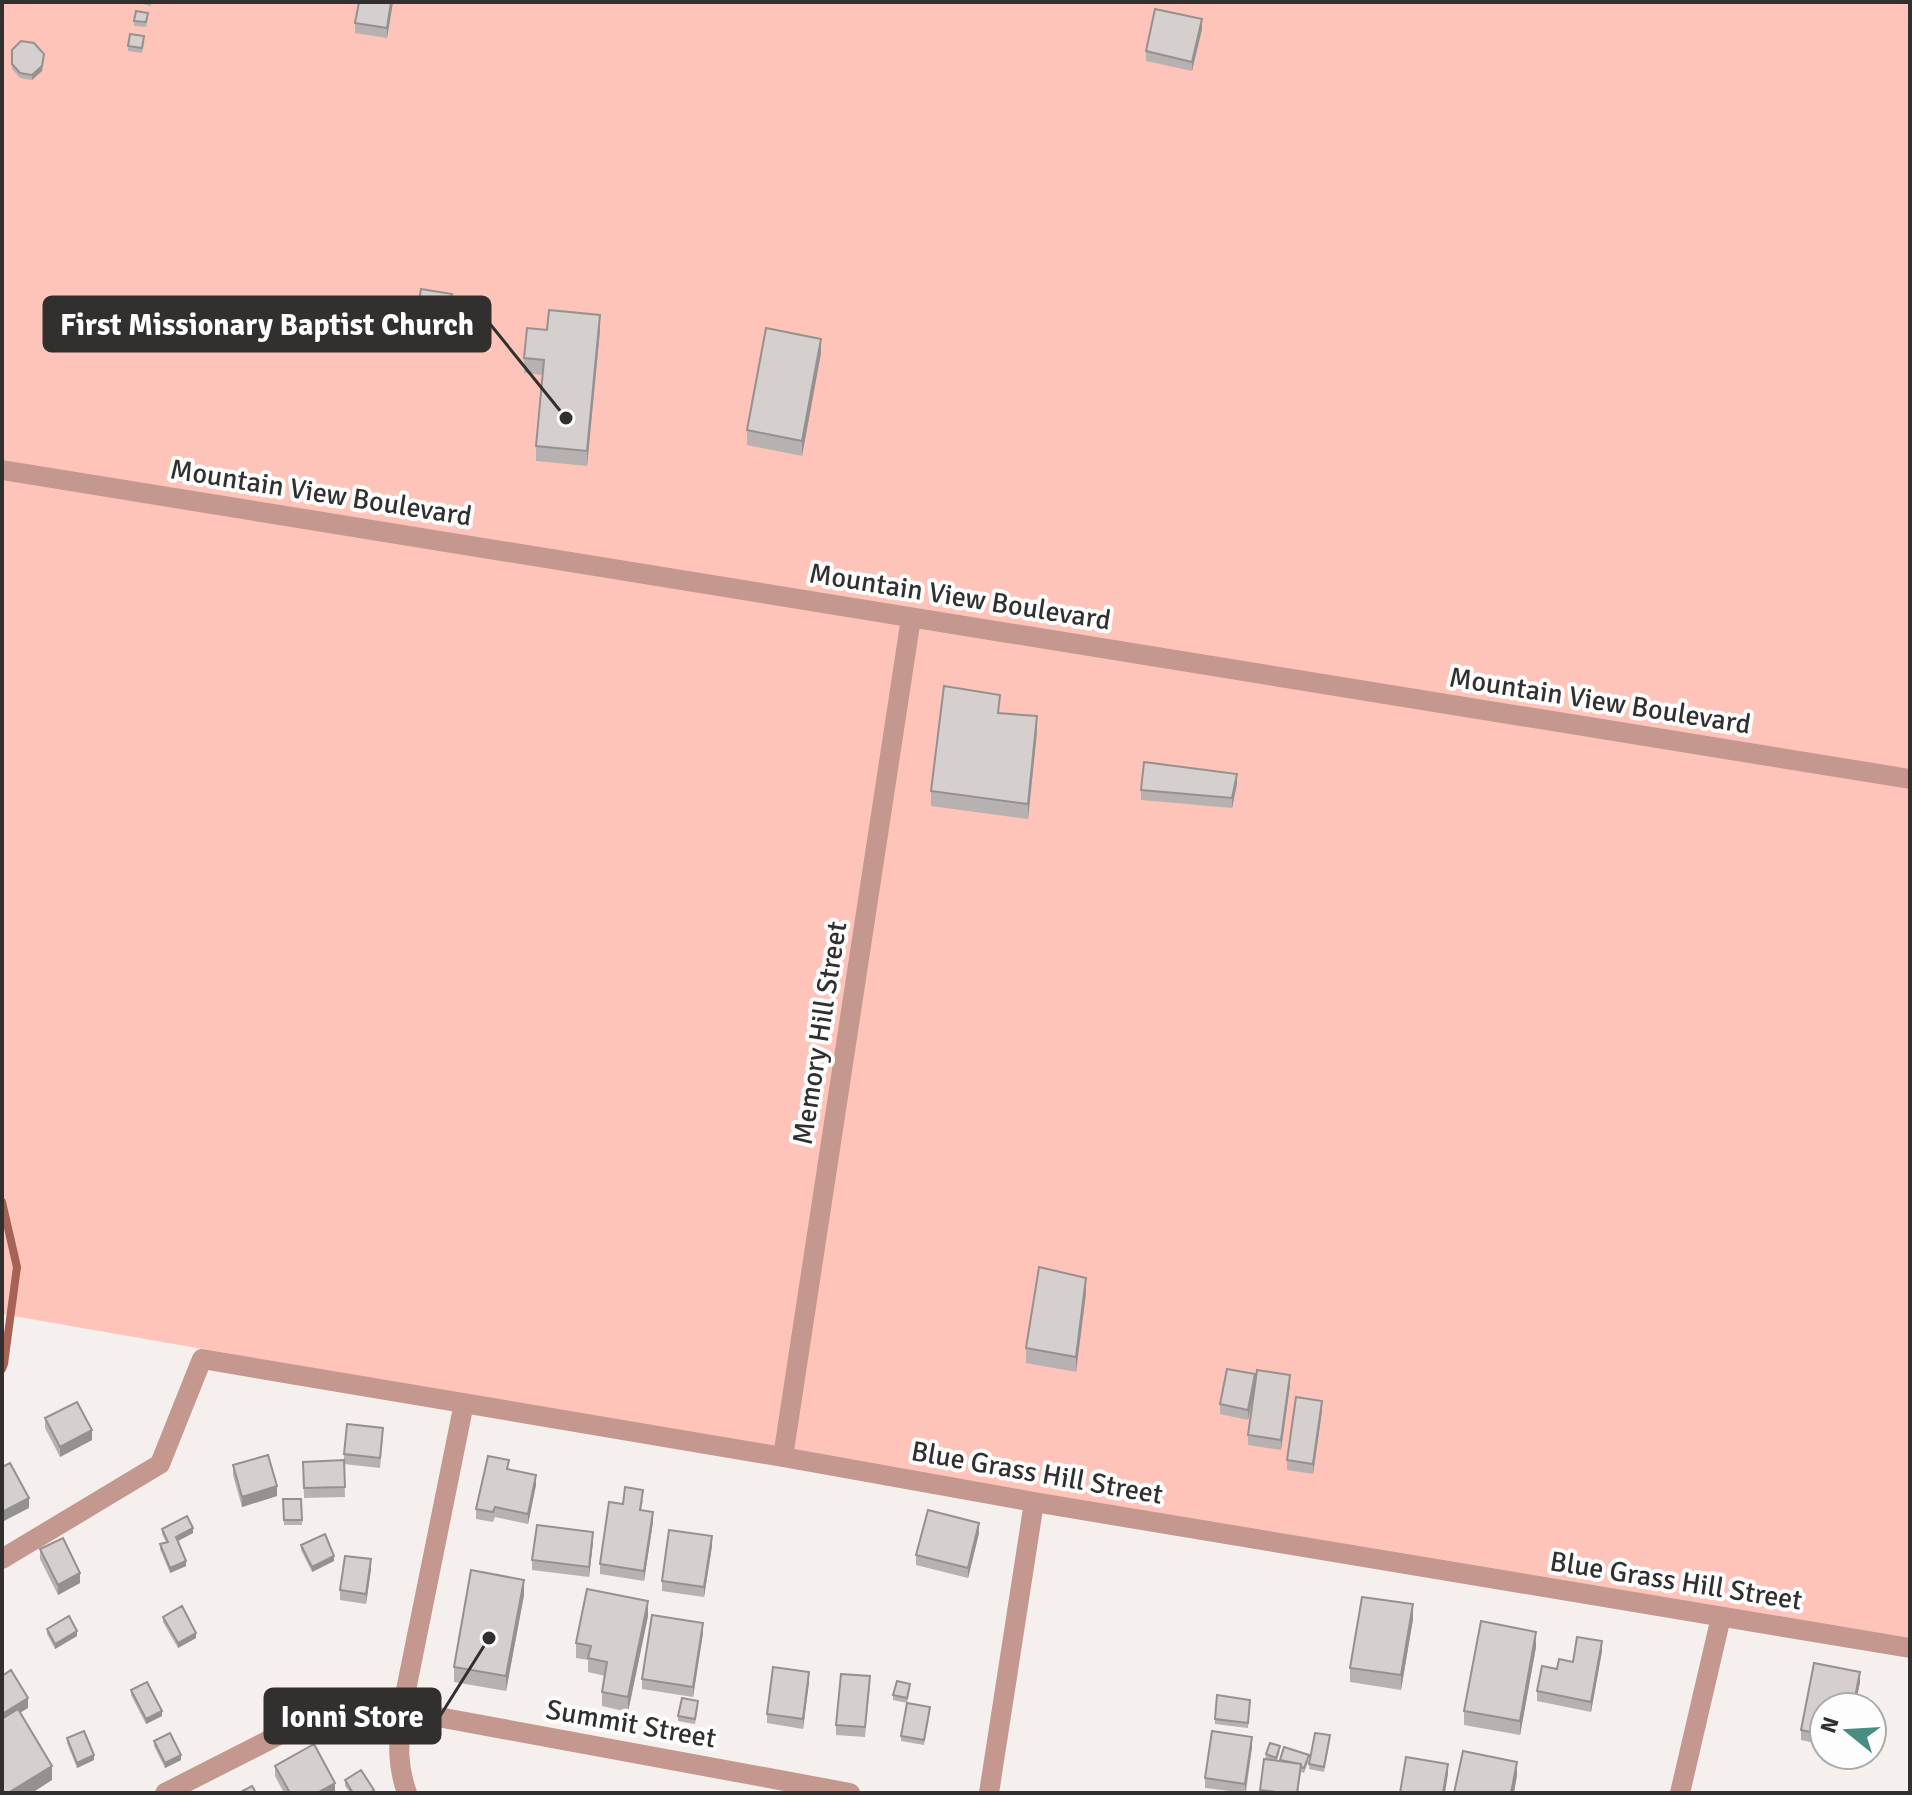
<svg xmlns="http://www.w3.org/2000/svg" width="1912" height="1795" viewBox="0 0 1912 1795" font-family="Signika,sans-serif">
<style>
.green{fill:#fec4b9}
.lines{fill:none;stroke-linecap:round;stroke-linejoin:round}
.stream{stroke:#a76256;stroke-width:8}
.street{stroke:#c4988f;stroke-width:20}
.wall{fill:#b7b2b1}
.shaded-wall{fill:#959190}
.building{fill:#d5cfce;stroke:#959190;stroke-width:2}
.labels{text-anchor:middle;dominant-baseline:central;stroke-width:8;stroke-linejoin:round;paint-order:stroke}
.street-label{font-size:28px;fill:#322f2f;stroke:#fefdfd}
.leader{fill:none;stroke:#322f2f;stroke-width:3}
.callout-dot{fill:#322f2f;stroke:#fefdfd;stroke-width:3}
.callout{fill:#322f2f;stroke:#322f2f;stroke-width:3}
.callout-label{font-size:30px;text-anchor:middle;font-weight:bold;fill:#fff}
</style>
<rect width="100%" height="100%" fill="#f5efed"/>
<path class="green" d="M2,2h1908v1644l-1908,-332z"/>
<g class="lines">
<path class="stream" d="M2,1202l15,65 -13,97 -2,5"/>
<path class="street" d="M2,470l1908,309
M783,1457l128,-839
M2,1559l158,-95 42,-105 581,98 251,45 876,146
M165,1793l163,-83 45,-5 477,88
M407,1793c-11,-31 -8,-51 -5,-83l62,-307
M989,1793l45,-291
M1680,1793l41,-176"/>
</g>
<path class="wall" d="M134,2h17v4z
M359,2h34l-6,36 -32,-5v-10z
M148,18l-2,9 -12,-1v-5z
M1202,29l-10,42 -46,-10v-10z
M144,41l-2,12 -14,-2v-5z
M12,50l32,9 -2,12 -10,9 -12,-2 -8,-9z
M452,299l-7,47 -32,-5v-5z
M547,330h53l-13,136 -51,-5v-15l7,-71 -19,-2v-15z
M821,353l-19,103 -55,-11v-15z
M1000,713l37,18 -9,88 -97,-13v-15z
M1237,784l-5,24 -91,-8v-10z
M1086,1293l-10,79 -50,-9v-15z
M1255,1382l35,3 -9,65 -33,-5v-10l7,-46 -7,31 -28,-6v-10z
M1322,1411l-9,63 -26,-4v-10z
M45,1418l47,22 -32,17 -15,-29z
M383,1438l-3,30 -36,-4v-10z
M344,1460l1,37 -41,1 -1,-36z
M233,1465l44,31 -35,11 -9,-32z
M509,1469l27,16 -8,39 -33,-7 -2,5 -17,-3v-10z
M283,1499h18l1,26h-18z
M643,1500l-2,10 12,12 -9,59 -44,-7v-10l23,-60z
M162,1529l31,4 -15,8 8,25 -16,7 -10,-24v-5l6,-2 -4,-8z
M979,1533l-11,45 -52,-13v-10z
M593,1542l-4,35 -57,-7v-10z
M301,1545l33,16 -22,11 -11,-22z
M712,1546l-8,51 -42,-6v-10z
M40,1549l40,34 -22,12 -18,-36z
M371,1569l-5,35 -26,-4v-10z
M524,1595l-18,96 -52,-9v-15z
M648,1616l-20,96 -26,-6v-14l3,-16 -17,-4v-12l-12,-2v-15z
M163,1617l33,21 -18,10 -15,-26z
M1413,1619l-12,71 -51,-8v-14z
M47,1629l30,7 -22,13 -8,-15z
M703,1633l-10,64 -51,-8v-10z
M1536,1647l-16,88 -56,-10v-14z
M1602,1651l-11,61 -54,-11v-10l36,-29z
M1814,1663l46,9v10l-5,25h-31v38l-23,-5v-10z
M809,1682l-6,47 -36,-6v-9z
M870,1686l-5,51 -29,-2v-10z
M910,1689l-3,14 -14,-3v-5z
M131,1690l31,26 -16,8 -15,-29z
M1250,1705l-2,23 -33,-4v-5z
M698,1706l-3,18 -17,-3v-5z
M930,1712l-6,33 -23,-4v-5z
M67,1738l27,22 -17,8 -10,-25z
M1330,1740l-6,32 -15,-3v-5z
M154,1741l27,19 -16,8 -11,-22z
M1252,1747l-6,46 -41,-5v-10z
M1280,1751l-3,10 32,-1 -5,13 -3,-1 -3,21h-38l6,-39z
M275,1766l60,27h-51l-9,-17z
M345,1780l29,13h-24l-5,-7z"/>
<path class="shaded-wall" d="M391,2h2l-6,36v-10z
M1202,19v10l-10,42v-9z
M44,54l-2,17 -10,9v-5z
M600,315v15l-13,136v-15z
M821,339v14l-19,103v-15z
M1037,716v15l-9,88v-15z
M1237,774v10l-5,24v-10z
M1086,1278v15l-10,79v-15z
M1255,1374v10l-7,36v-10z
M1290,1375v10l-9,65v-10z
M1322,1401v10l-9,63v-10z
M92,1430v10l-32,17v-10z
M536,1475v10l-8,39v-10z
M277,1486v10l-35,11v-10z
M29,1498v10l-27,14v-10z
M653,1512v10l-9,59v-10z
M979,1523v10l-11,45v-10z
M193,1528v5l-17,9v-5z
M593,1532v10l-4,35v-10z
M712,1536v10l-8,51v-10z
M334,1556v5l-22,11v-5z
M371,1559v10l-5,35v-10z
M186,1561v5l-16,7v-5z
M80,1573v10l-22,12v-10z
M524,1580v15l-18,96v-15z
M648,1601v15l-20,96v-15z
M1413,1604v15l-12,71v-15z
M703,1623v10l-10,64v-10z
M77,1631v5l-22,13v-5z
M1536,1632v15l-16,88v-14z
M196,1633v5l-18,10v-5z
M1602,1641v10l-11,61v-10z
M809,1672v10l-6,47v-10z
M1860,1672v10l-5,25h-2z
M28,1698v10l-26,16v-10z
M162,1711v5l-16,8v-5z
M1252,1737v10l-7,46v-9z
M94,1755v5l-17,8v-5z
M181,1755v5l-16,8v-5z
M1517,1762v14l-3,17h-3z
M1448,1764v10l-3,19h-2z
M52,1766v14l-20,13h-24z
M335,1783v10h-18z"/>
<path class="building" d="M359,2h32l-4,26 -32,-5z
M1155,9l47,10 -10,43 -46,-11z
M136,11l12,2 -2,9 -12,-1z
M130,34l14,2 -2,12 -14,-2z
M21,41l13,2 10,11 -2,12 -10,9 -12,-2 -8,-9v-14z
M421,289l31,5 -7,47 -32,-5z
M549,310l51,5 -13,136 -51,-5 8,-86 -20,-2 3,-30 20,2z
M766,328l55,11 -19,102 -55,-11z
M944,686l56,9 -2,18 39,3 -9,88 -97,-13z
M1144,762l93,12 -5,24 -91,-8z
M1039,1267l47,11 -10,79 -50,-9z
M1227,1369l28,5 -7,36 -28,-6z
M1257,1370l33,5 -9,65 -33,-5z
M1296,1397l26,4 -9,63 -26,-4z
M77,1402l15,28 -32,17 -15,-29z
M347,1424l36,4 -3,30 -36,-4z
M268,1455l9,31 -35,11 -9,-32z
M488,1456l21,4 -2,9 29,6 -8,39 -33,-7 -2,5 -17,-3z
M344,1460l1,27 -41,1 -1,-26z
M10,1463l19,35 -27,14v-45z
M625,1487l18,3 -3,20 13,2 -9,59 -44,-7 9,-62 14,2z
M283,1499h18l1,21h-18z
M928,1510l51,13 -11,45 -52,-13z
M187,1516l6,12 -17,9 10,24 -16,7 -10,-24 8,-2 -6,-13z
M537,1525l56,7 -4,35 -57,-7z
M669,1530l43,6 -8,51 -42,-6z
M325,1534l9,22 -22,11 -11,-22z
M63,1538l17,35 -22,12 -18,-36z
M345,1556l26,3 -5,35 -26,-4z
M471,1570l53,10 -18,96 -52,-9z
M587,1589l61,12 -20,96 -26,-5 5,-30 -19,-4 3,-12 -15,-3z
M1362,1597l51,7 -12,71 -51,-7z
M182,1606l14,27 -18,10 -15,-26z
M652,1615l51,8 -10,64 -51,-8z
M69,1616l8,15 -22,13 -8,-15z
M1481,1621l55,11 -16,89 -56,-10z
M1577,1637l25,4 -11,61 -54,-11 5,-25 15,3 2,-10 14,3z
M1814,1663l46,9 -7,35h-29v28l-23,-5z
M773,1667l36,5 -6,47 -36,-5z
M11,1670l17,28 -26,16v-38z
M841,1674l29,2 -5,51 -29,-2z
M897,1681l13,3 -3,14 -14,-3z
M147,1682l15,29 -16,8 -15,-29z
M1217,1695l33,5 -2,23 -33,-4z
M682,1698l16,3 -3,18 -17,-3z
M907,1703l23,4 -6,33 -23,-4z
M18,1709l34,57 -44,27h-6v-74z
M84,1731l10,24 -17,8 -10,-25z
M1212,1731l40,6 -7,47 -40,-6z
M170,1733l11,22 -16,8 -11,-22z
M1315,1733l15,2 -6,32 -15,-3z
M1270,1743l10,3 -4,12 -10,-4z
M314,1744l21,39 -18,10h-27l-15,-27z
M1284,1747l25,8 -5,13 -3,-1v-3l-21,-4z
M1463,1751l54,11 -6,31h-57z
M1406,1757l42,7 -5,29h-43z
M1264,1759l37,5 -4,29h-12l-25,-3z
M361,1770l13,20 -4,3h-17l-8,-13z
M252,1786l4,7h-17z"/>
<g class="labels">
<g class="street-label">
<text transform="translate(321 493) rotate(9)">Mountain View Boulevard</text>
<text transform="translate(960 597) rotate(9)">Mountain View Boulevard</text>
<text transform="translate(1600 701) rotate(9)">Mountain View Boulevard</text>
<text transform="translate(820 1033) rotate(-81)">Memory Hill Street</text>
<text transform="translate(1037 1473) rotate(10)">Blue Grass Hill Street</text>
<text transform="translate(1676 1581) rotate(9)">Blue Grass Hill Street</text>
<text transform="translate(631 1724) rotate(10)">Summit Street</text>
</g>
</g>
<path class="leader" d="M566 418L490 324M489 1638L440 1716"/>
<g class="callout-dot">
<circle cx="566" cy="418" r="8"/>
<circle cx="489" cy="1638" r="8"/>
</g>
<g class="callout">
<rect x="44" y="297" width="446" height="54" rx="8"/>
<rect x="265" y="1689" width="175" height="54" rx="8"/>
</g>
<g class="callout-label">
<text x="267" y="335">First Missionary Baptist Church</text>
<text x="352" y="1727">Ionni Store</text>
</g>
<rect width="1912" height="1795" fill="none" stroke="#322f2f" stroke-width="8"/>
<g transform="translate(1848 1731) rotate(288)"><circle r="38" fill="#fefdfd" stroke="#acabab" stroke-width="2"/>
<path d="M0-6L14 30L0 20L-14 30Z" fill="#498d82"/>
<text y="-12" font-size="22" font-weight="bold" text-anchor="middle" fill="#322f2f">N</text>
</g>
</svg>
